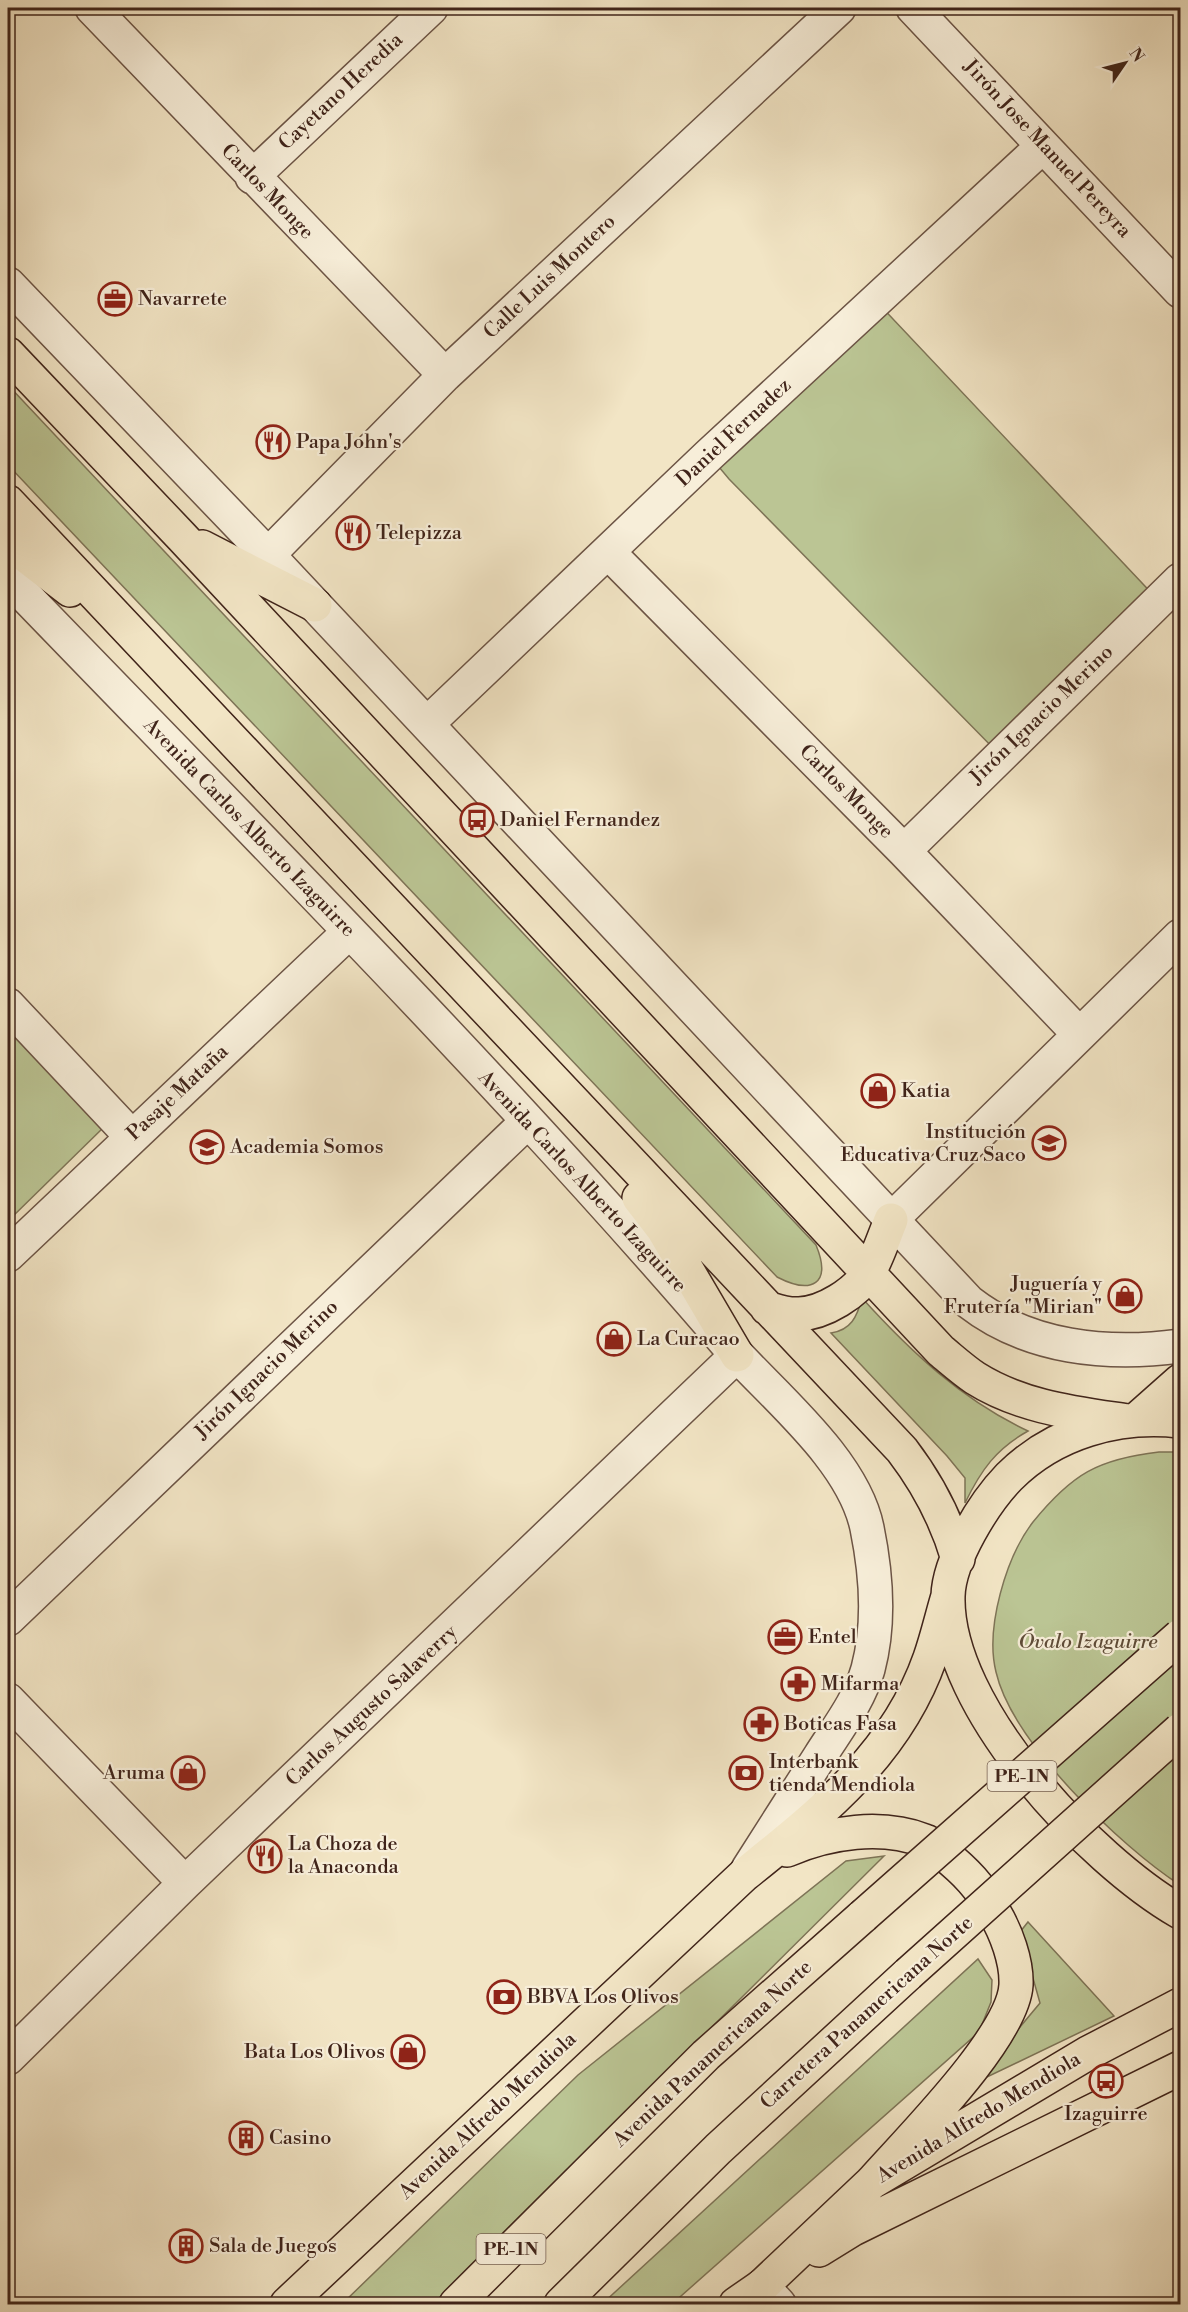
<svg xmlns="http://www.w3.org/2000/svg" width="1188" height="2312" viewBox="0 0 1188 2312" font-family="'Libre Bodoni',serif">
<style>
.green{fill:#bbc594;stroke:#7e7457;stroke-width:1.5}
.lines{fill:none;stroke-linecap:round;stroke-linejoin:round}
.minor-casing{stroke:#6c5445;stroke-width:36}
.major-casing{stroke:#40241a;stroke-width:36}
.highway-casing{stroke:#40241a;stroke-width:36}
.minor{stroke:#f7eed9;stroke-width:33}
.major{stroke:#f2e5c5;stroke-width:33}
.highway{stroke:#f2e5c5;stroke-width:33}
.highway-bridge-casing{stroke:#40241a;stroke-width:36;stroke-linecap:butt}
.highway-bridge{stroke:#f2e5c5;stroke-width:33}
.labels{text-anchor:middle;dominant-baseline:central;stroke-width:4.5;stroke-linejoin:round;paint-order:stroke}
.shield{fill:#f7eed9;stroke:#776153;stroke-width:1.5}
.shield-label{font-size:18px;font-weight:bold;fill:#40241a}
.street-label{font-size:20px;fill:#40241a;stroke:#f7eed9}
.poi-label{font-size:20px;fill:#40241a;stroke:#f7eed9;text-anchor:start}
.park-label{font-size:20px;font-style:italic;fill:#5f4c38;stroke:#f7eed9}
</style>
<rect width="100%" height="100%" fill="#f2e5c5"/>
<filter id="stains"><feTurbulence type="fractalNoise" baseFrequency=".00333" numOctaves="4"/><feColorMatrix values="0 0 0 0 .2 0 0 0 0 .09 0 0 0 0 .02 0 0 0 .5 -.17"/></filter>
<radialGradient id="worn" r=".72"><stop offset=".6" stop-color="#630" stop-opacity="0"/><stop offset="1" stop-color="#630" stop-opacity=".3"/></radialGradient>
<path class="green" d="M876,301l283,300 -158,155 -272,-277 -20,-24z
M8,385l808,860c16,39 -4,50 -39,32l-769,-812z
M8,1025l98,100 -98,96z
M862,1298c49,54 100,102 166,133 -32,18 -47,39 -63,72v-25l-18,-22 -116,-123c20,-3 26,-16 31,-35z
M1159,1452h21v433c-59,-38 -168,-143 -184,-213 -11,-44 10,-115 37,-150 39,-48 65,-63 126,-70z
M884,1856l-451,448h-91l236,-229 268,-214z
M1028,1922l86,94 -127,61 -3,-7 56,-67 -20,-71z
M978,1959l14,21 -1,22 -12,30 -307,272h-70z"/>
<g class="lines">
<defs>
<path id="minor" d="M92,8l353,367
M913,8l267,283
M252,177l179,-169
M8,284l260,271 701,747c59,46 138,54 211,44
M609,553l295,298 175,183
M268,555l177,-180 394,-367
M8,578c243,252 491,500 719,766 45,51 126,115 140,184 9,44 13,96 1,141 -9,32 -31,60 -48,87 -24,38 -48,75 -72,113
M427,724l282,-269 334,-309
M904,851l276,-271
M8,1005l124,132
M891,1220l289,-284
M8,1255l341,-323
M8,1619l519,-497
M8,1700l177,183
M8,2058l177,-175 552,-528
M762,2286l17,18"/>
<path id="major" d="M8,354l174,183 759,814c11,9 22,19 34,27 46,29 99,35 152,43
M8,502l894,948c26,34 44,68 56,109
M8,542l62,48
M202,547l113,58
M639,1198l24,31 74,126
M767,1308c10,3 20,7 32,6 25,-1 57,-21 70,-42 9,-16 15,-35 22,-52
M1136,1420l44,-39
M1180,1421c-62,-7 -126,11 -171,56 -25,26 -60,82 -61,119 -3,111 142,264 232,316
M787,1850c42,-18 95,-26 138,-9 7,2 13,9 19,13 21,17 37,33 50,58 12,20 23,49 22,73 -3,52 -108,156 -144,197
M819,2250l34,-21 327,-161
M287,2304l457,-429c77,-62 152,-120 186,-217 7,-20 12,-42 18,-62
M743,2304l129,-122 216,-129 92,-48"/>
<path id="highway" d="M456,2304l250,-249 157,-139
M561,2304l157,-155 190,-175
M736,2304l26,-18"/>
</defs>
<use href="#minor" class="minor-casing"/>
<use href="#major" class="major-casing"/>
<use href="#highway" class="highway-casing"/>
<use href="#minor" class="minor"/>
<use href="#major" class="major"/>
<use href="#highway" class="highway"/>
<defs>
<path id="highway-bridge" d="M863,1916l317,-280
M908,1974l272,-244"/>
</defs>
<use href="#highway-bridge" class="highway-bridge-casing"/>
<use href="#highway-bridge" class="highway-bridge"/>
</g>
<defs>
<symbol id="office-ring" viewBox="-11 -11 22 22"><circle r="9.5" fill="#f7eed9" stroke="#8f2418" stroke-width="1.5"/><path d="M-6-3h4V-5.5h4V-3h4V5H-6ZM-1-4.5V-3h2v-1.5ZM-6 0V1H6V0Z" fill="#8f2418"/></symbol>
<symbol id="restaurant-ring" viewBox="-11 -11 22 22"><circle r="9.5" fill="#f7eed9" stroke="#8f2418" stroke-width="1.5"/><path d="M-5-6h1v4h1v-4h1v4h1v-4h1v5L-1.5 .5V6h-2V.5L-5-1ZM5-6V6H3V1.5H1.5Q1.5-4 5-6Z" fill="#8f2418"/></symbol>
<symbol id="bus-ring" viewBox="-11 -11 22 22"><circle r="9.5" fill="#f7eed9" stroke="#8f2418" stroke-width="1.5"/><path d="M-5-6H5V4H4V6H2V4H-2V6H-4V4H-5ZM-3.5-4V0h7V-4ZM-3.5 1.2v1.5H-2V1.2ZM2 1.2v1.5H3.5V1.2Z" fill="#8f2418"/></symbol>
<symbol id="shop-ring" viewBox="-11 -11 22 22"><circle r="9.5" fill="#f7eed9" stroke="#8f2418" stroke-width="1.5"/><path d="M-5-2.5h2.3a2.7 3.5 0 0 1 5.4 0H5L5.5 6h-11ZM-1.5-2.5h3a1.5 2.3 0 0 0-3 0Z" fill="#8f2418"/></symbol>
<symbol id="school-ring" viewBox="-11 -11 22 22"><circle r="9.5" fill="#f7eed9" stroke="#8f2418" stroke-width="1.5"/><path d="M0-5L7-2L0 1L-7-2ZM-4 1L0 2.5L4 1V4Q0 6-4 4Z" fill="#8f2418"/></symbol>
<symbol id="pharmacy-ring" viewBox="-11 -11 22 22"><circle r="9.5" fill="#f7eed9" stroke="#8f2418" stroke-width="1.5"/><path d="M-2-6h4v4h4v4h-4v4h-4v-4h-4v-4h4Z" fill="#8f2418"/></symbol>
<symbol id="bank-ring" viewBox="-11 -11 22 22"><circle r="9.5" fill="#f7eed9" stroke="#8f2418" stroke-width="1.5"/><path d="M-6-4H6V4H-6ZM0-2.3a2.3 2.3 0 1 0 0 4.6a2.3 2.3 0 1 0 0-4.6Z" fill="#8f2418"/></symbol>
<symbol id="building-ring" viewBox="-11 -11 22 22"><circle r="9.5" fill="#f7eed9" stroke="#8f2418" stroke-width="1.5"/><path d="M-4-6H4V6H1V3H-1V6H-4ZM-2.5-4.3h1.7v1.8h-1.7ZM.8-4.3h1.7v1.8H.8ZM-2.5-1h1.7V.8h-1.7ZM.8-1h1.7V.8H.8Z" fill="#8f2418"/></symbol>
</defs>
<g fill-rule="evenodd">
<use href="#office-ring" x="96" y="280" width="38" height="38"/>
<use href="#restaurant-ring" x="254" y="423" width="38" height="38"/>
<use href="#restaurant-ring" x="334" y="514" width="38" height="38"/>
<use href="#bus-ring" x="458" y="801" width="38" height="38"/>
<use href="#shop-ring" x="859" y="1072" width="38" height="38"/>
<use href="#school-ring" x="1030" y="1124" width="38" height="38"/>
<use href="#school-ring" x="188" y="1128" width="38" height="38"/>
<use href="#shop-ring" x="1106" y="1277" width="38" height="38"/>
<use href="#shop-ring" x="595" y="1320" width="38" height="38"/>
<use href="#office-ring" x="766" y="1618" width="38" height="38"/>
<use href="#pharmacy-ring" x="779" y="1665" width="38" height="38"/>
<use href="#pharmacy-ring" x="742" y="1705" width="38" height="38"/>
<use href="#shop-ring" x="169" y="1754" width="38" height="38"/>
<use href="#bank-ring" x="727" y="1754" width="38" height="38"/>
<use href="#restaurant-ring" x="246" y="1837" width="38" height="38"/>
<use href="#bank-ring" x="485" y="1978" width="38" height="38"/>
<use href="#shop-ring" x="389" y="2033" width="38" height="38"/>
<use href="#bus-ring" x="1087" y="2062" width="38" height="38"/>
<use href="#building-ring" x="227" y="2119" width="38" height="38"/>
<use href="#building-ring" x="167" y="2227" width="38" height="38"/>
</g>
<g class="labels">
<g class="shield">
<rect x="987.5" y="1761" width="69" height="30" rx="4.5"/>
<rect x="476.5" y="2234" width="69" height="30" rx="4.5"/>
</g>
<g class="shield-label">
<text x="1022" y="1776">PE-1N</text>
<text x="511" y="2249">PE-1N</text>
</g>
<g class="street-label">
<text transform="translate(341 92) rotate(-43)">Cayetano Heredia</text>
<text transform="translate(1047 149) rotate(47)">Jirón Jose Manuel Pereyra</text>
<text transform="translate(267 192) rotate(46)">Carlos Monge</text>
<text transform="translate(550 277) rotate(-43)">Calle Luis Montero</text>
<text transform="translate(734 433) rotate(-43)">Daniel Fernadez</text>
<text transform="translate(1042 715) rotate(-44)">Jirón Ignacio Merino</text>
<text transform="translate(846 792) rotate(45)">Carlos Monge</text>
<text transform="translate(249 828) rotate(46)">Avenida Carlos Alberto Izaguirre</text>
<text transform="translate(178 1093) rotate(-43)">Pasaje Mataña</text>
<text transform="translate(582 1182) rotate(47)">Avenida Carlos Alberto Izaguirre</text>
<text transform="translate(267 1370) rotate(-44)">Jirón Ignacio Merino</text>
<text transform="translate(372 1706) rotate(-43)">Carlos Augusto Salaverry</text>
<text transform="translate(867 2013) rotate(-42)">Carretera Panamericana Norte</text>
<text transform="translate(713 2054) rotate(-43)">Avenida Panamericana Norte</text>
<text transform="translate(488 2116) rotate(-43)">Avenida Alfredo Mendiola</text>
<text transform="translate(979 2118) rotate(-31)">Avenida Alfredo Mendiola</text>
</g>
<g class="poi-label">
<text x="138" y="299">Navarrete</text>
<text x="296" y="442">Papa John's</text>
<text x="376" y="533">Telepizza</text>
<text x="500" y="820">Daniel Fernandez</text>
<text x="901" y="1091">Katia</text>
<text x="1026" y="1132" text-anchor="end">Institución<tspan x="1026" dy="23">Educativa Cruz Saco</tspan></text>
<text x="230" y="1147">Academia Somos</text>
<text x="1102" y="1284" text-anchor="end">Juguería y<tspan x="1102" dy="23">Frutería "Mirian"</tspan></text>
<text x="637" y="1339">La Curacao</text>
<text x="808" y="1637">Entel</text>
<text x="821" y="1684">Mifarma</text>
<text x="784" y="1724">Boticas Fasa</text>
<text x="769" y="1762">Interbank<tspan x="769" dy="23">tienda Mendiola</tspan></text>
<text x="165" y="1773" text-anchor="end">Aruma</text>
<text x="288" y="1844">La Choza de<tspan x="288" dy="23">la Anaconda</tspan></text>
<text x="527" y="1997">BBVA Los Olivos</text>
<text x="385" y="2052" text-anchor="end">Bata Los Olivos</text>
<text x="1106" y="2114" text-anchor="middle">Izaguirre</text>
<text x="269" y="2138">Casino</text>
<text x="209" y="2246">Sala de Juegos</text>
</g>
<g class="park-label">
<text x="1088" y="1642">Óvalo Izaguirre</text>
</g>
</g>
<rect width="1188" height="2312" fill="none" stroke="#f2e5c5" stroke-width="30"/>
<rect x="9" y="9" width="1170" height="2294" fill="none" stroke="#40241a" stroke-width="3"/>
<rect x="15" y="15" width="1158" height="2282" fill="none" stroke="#40241a" stroke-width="1.5"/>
<g transform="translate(1125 63) rotate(55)" stroke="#f7eed9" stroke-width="4.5" paint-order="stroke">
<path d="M0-4.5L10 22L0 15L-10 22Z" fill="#40241a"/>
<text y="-9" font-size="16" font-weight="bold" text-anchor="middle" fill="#40241a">N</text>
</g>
<rect width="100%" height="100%" filter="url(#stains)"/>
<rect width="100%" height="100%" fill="url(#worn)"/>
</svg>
